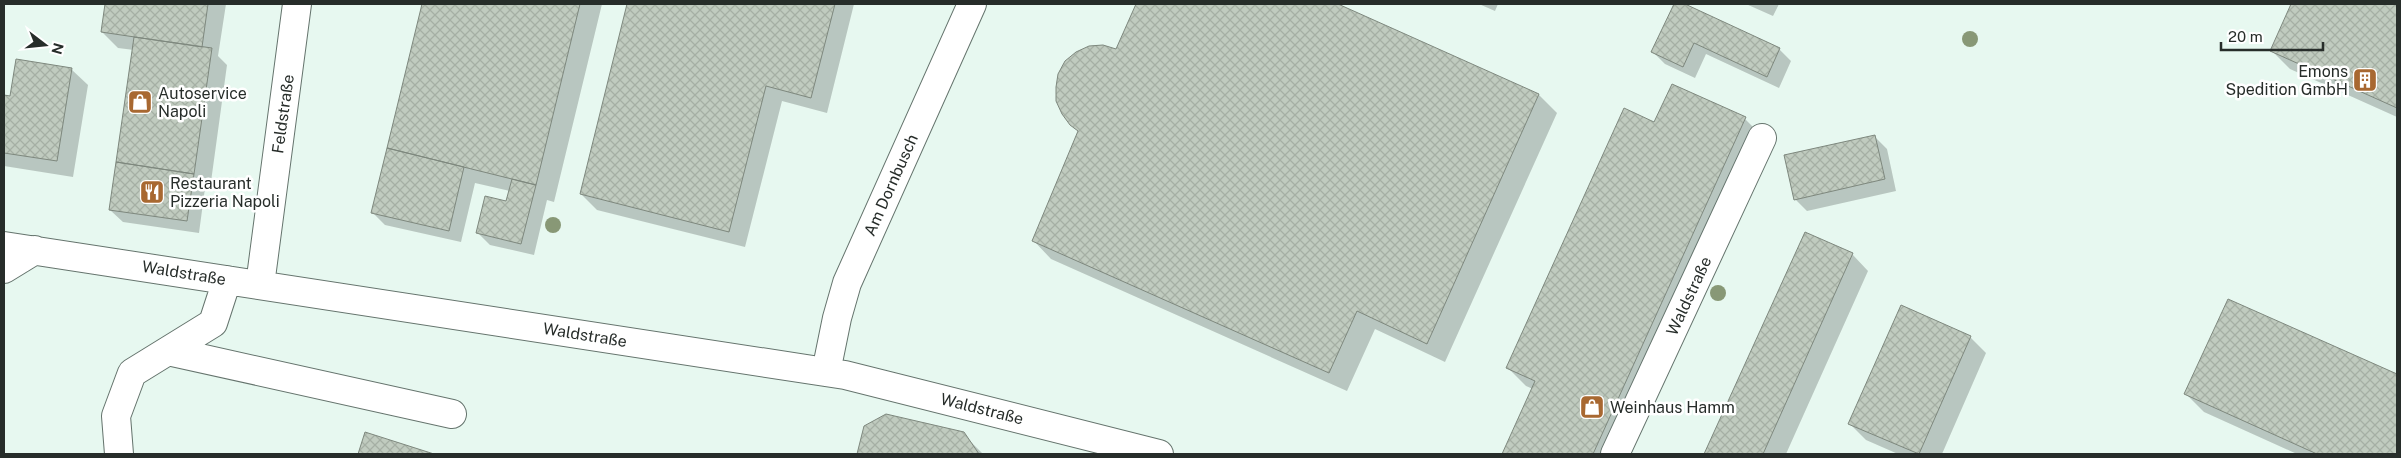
<svg xmlns="http://www.w3.org/2000/svg" width="2401" height="458" viewBox="0 0 2401 458" font-family="'Public Sans',sans-serif">
<style>
.shadow{fill:#0003}
.building{fill:url(#building-cross-hatch);stroke:#7e887e}
.lines{fill:none;stroke-linecap:round;stroke-linejoin:round}
.minor-casing{stroke:#65746d;stroke-width:30}
.minor{stroke:#fff;stroke-width:28}
.tree{fill:#889876}
.labels{text-anchor:middle;dominant-baseline:central;stroke-width:5;stroke-linejoin:round;paint-order:stroke}
.poi-label{font-size:16px;fill:#272d2a;stroke:#fff;text-anchor:start}
.street-label{font-size:16px;fill:#272d2a;stroke:#fff}
</style>
<defs>
<pattern id="building-cross-hatch" width="8" height="8" patternUnits="userSpaceOnUse" patternTransform="scale(1.25)"><rect width="8" height="8" fill="#c0cbbf"/><path d="M0 0l8 8M0 8l8-8" fill="none" stroke="#a5afa4"/></pattern>
</defs>
<rect width="100%" height="100%" fill="#e7f8f0"/>
<path class="shadow" d="M106,4h120l-8,52 9,9 -17,124 -5,-1 -6,45 -76,-11 -13,-12 24,-160 -16,-2 -16,-16z
M424,4h178l-48,198 -7,-2 -13,55 -44,-10 -13,-13 30,-29 3,-12 -35,-8 -14,59 -76,-17 -12,-12z
M629,4h225l-27,109 -45,-12 -37,146 -148,-37 -16,-16z
M1138,4h197l204,91 18,18 -112,249 -70,-33 -28,62 -296,-132 -18,-19 46,-108 -8,-7 46,-75z
M1479,4h19l-3,7z
M1675,4h7l97,45 12,12 -12,27 -73,-34 -11,24 -30,-14 -12,-12z
M1746,4h33l-6,12z
M2293,4h104v113l-107,-48 -18,-18z
M71,69l17,16 -15,92 -69,-11v-70l7,1z
M1745,119l18,18 -143,317h-116l29,-65 -7,-3 -18,-18 147,-245z
M1874,136l13,13 9,42 -89,20 -12,-12z
M1805,233l47,21 16,17 -82,183h-80z
M2229,301l168,75v78h-100l-93,-42 -18,-18z
M1970,337l16,16 -44,101h-44l-32,-14 -16,-16z
M865,426l98,8 20,20h-125z
M366,433l64,21h-71z"/>
<path class="building" d="M105,4h103l-6,43 -101,-15z
M422,4h158l-44,181 -149,-37z
M627,4h208l-24,94 -45,-12 -37,146 -149,-38z
M1136,4h202l201,90 -112,250 -70,-33 -28,62 -297,-132 46,-110 -8,-6 -8,-11 -6,-13v-14l2,-13 7,-13 11,-9 13,-6 14,-1 13,4z
M1674,4h11l95,44 -13,29 -73,-34 -11,24 -32,-15z
M2291,4h106v104l-127,-57z
M134,37l78,11 -18,126 -78,-12z
M16,59l56,9 -15,93 -53,-8v-58l6,1z
M1672,84l74,33 -153,337h-91l33,-73 -29,-13 118,-260 30,14z
M1875,135l10,44 -91,21 -10,-45z
M387,148l77,19 -15,64 -78,-18z
M116,162l78,12 -7,47 -78,-11z
M512,179l24,6 -15,59 -45,-11 9,-37 21,5z
M1805,232l48,21 -90,201h-59z
M2228,299l169,75v80h-80l-133,-60z
M1901,305l70,31 -52,118 -71,-30z
M886,414l78,18 15,22h-122l7,-28z
M365,432l69,22h-76z"/>
<g class="lines">
<defs>
<path id="minor" d="M4,246l841,129 314,79
M4,269l31,-19
M260,285l37,-281
M168,351l284,63
M826,372l11,-54 10,-35 125,-279
M119,454l-3,-38 16,-43 81,-50 14,-43
M1615,454l147,-316"/>
</defs>
<use href="#minor" class="minor-casing"/>
<use href="#minor" class="minor"/>
</g>
<g class="tree">
<circle cx="1970" cy="39" r="8"/>
<circle cx="553" cy="225" r="8"/>
<circle cx="1718" cy="293" r="8"/>
</g>
<defs>
<symbol id="building-square" viewBox="-11 -11 22 22"><rect x="-9" y="-9" width="18" height="18" rx="4" fill="#a86831" stroke="#fff"/><path d="M-4-6H4V6H1V3H-1V6H-4ZM-2.5-4.3h1.7v1.8h-1.7ZM.8-4.3h1.7v1.8H.8ZM-2.5-1h1.7V.8h-1.7ZM.8-1h1.7V.8H.8Z" fill="#fff"/></symbol>
<symbol id="shop-square" viewBox="-11 -11 22 22"><rect x="-9" y="-9" width="18" height="18" rx="4" fill="#a86831" stroke="#fff"/><path d="M-5-2.5h2.3a2.7 3.5 0 0 1 5.4 0H5L5.5 6h-11ZM-1.5-2.5h3a1.5 2.3 0 0 0-3 0Z" fill="#fff"/></symbol>
<symbol id="restaurant-square" viewBox="-11 -11 22 22"><rect x="-9" y="-9" width="18" height="18" rx="4" fill="#a86831" stroke="#fff"/><path d="M-5-6h1v4h1v-4h1v4h1v-4h1v5L-1.5 .5V6h-2V.5L-5-1ZM5-6V6H3V1.5H1.5Q1.5-4 5-6Z" fill="#fff"/></symbol>
</defs>
<g fill-rule="evenodd">
<use href="#building-square" x="2351" y="66" width="28" height="28"/>
<use href="#shop-square" x="126" y="88" width="28" height="28"/>
<use href="#restaurant-square" x="138" y="178" width="28" height="28"/>
<use href="#shop-square" x="1578" y="393" width="28" height="28"/>
</g>
<g class="labels">
<g class="poi-label">
<text x="2348" y="71" text-anchor="end">Emons<tspan x="2348" dy="18">Spedition GmbH</tspan></text>
<text x="158" y="93">Autoservice<tspan x="158" dy="18">Napoli</tspan></text>
<text x="170" y="183">Restaurant<tspan x="170" dy="18">Pizzeria Napoli</tspan></text>
<text x="1610" y="407">Weinhaus Hamm</text>
</g>
<g class="street-label">
<text transform="translate(283 114) rotate(-82)">Feldstraße</text>
<text transform="translate(891 185) rotate(-66)">Am Dornbusch</text>
<text transform="translate(184 273) rotate(9)">Waldstraße</text>
<text transform="translate(1689 296) rotate(-65)">Waldstraße</text>
<text transform="translate(585 335) rotate(9)">Waldstraße</text>
<text transform="translate(982 409) rotate(14)">Waldstraße</text>
</g>
</g>
<rect width="2401" height="458" fill="none" stroke="#272d2a" stroke-width="10"/>
<g transform="translate(45 45) rotate(106)" stroke="#ffffff" stroke-width="4" paint-order="stroke">
<path d="M0-4L9 19L0 12L-9 19Z" fill="#272d2a"/>
<text y="-8" font-size="14" font-weight="bold" text-anchor="middle" fill="#272d2a">N</text>
</g>
<path d="M2221 42v8h102v-8" fill="none" stroke="#272d2a" stroke-width="2.5"/>
<text x="2228" y="42" font-size="15" fill="#272d2a" stroke="#ffffff" stroke-width="4" paint-order="stroke">20 m</text>
</svg>
